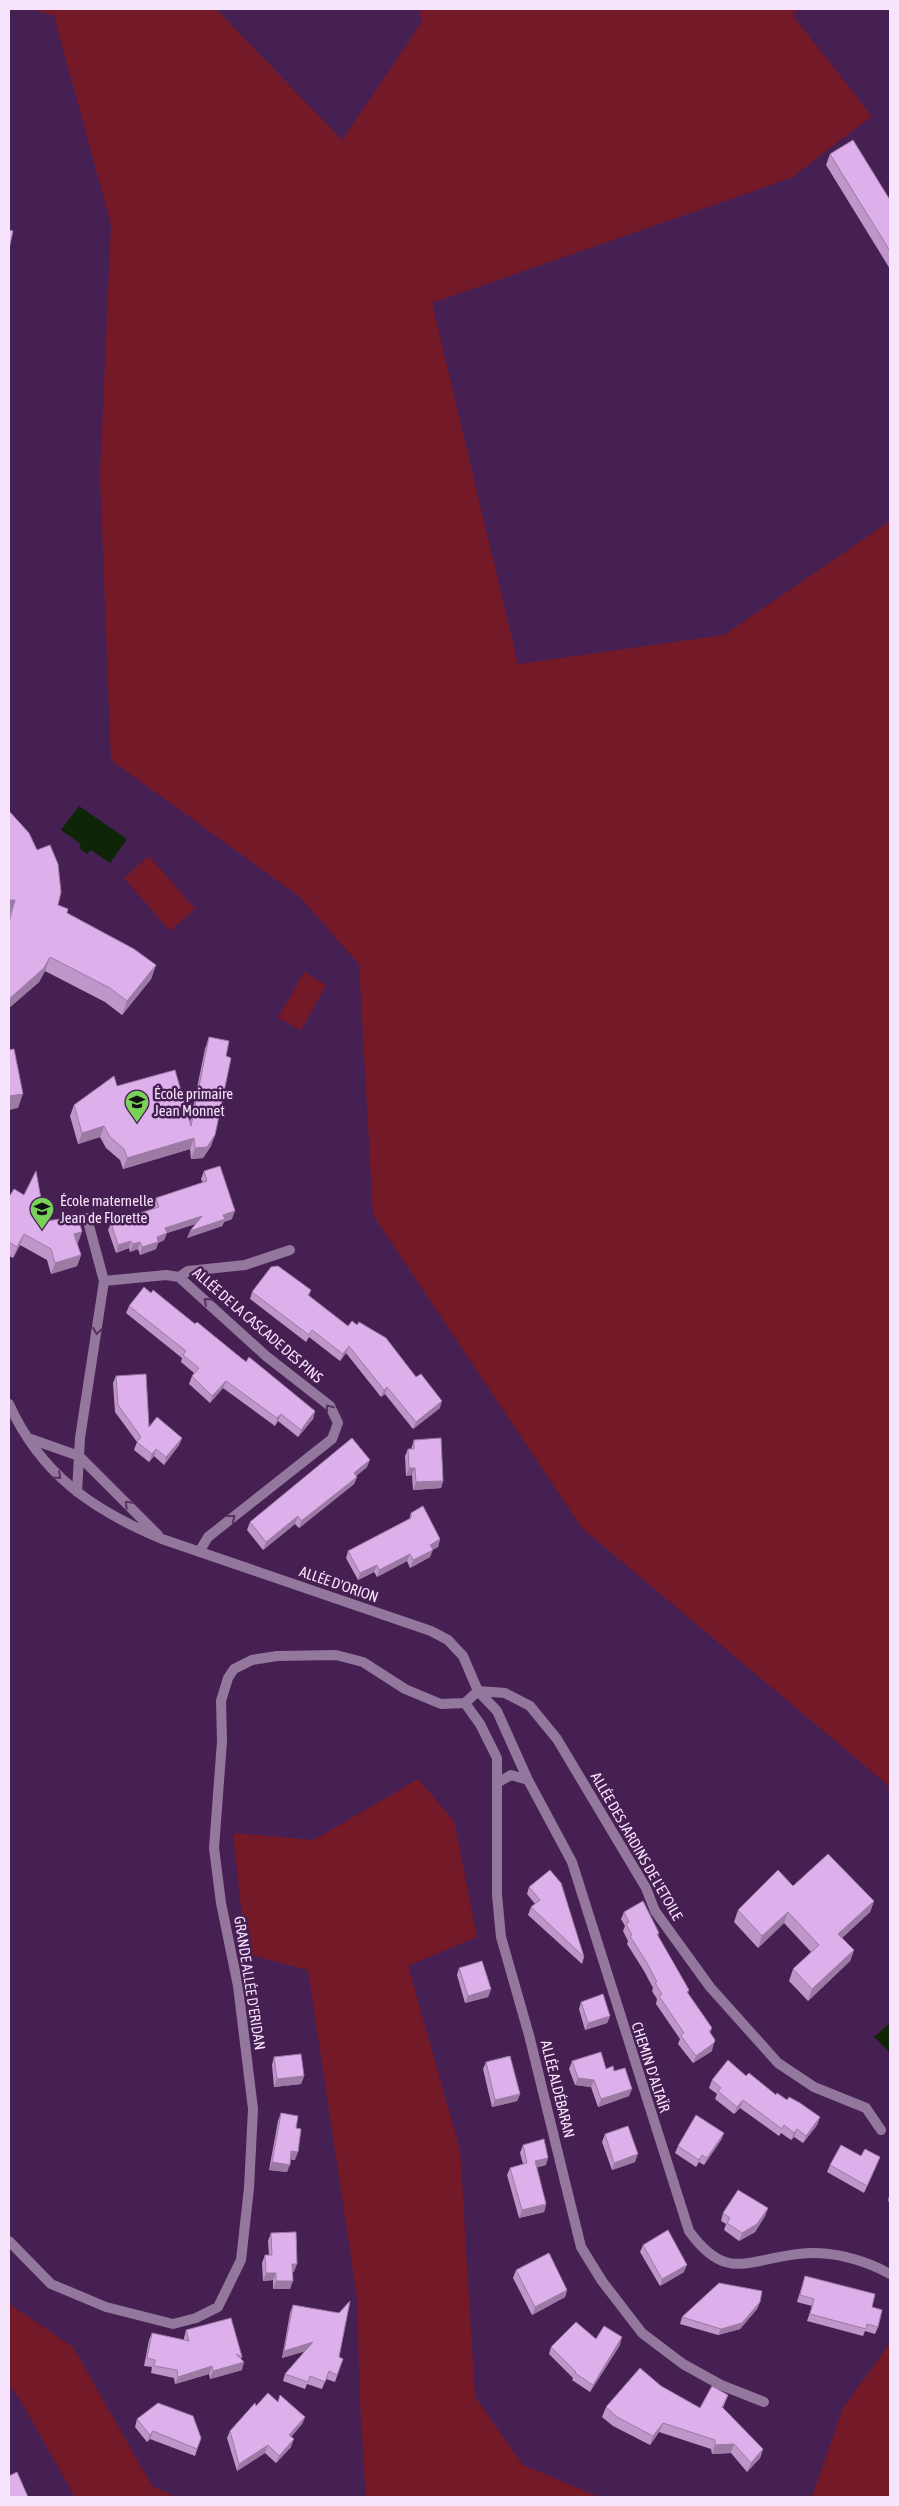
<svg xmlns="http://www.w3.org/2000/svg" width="899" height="2506" viewBox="0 0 899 2506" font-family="'Asap Condensed',sans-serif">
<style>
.green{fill:#741927}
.water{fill:#0f2507}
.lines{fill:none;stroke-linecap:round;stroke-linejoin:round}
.street{stroke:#94779d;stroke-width:10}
.wall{fill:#be96ca}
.shaded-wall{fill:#9b7aa4}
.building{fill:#ddafeb;stroke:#9b7aa4}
.oneway{stroke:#563162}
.labels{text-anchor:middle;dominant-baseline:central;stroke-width:5;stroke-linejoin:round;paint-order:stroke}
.poi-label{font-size:15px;fill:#f6e3fc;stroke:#472053;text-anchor:start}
.street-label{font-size:15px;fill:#f6e3fc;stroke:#472053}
</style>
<rect width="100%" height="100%" fill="#472053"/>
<path class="green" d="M34,9h182l126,131 80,-118 -3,-13h378l-4,7 79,100 -81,62 -359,125 86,361 206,-29 166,-114v1266l-308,-259 -209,-313 -14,-251 -59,-67 -189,-137 -11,-285 11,-251 -57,-208z
M149,856l46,53 -25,22 -46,-53z
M304,972l22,13 -25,45 -23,-12z
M418,1779l36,42 23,116 -69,29 52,184 15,247 48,68 76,32h-233l-6,-94 -3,-106 -49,-327 -62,-16 -13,-121 81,7z
M9,2304l64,43 79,139 24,11h-101l-56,-99 -10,-13z
M890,2343v154h-78l31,-89z"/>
<path class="water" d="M79,806l48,33 -17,24 -19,-13 -4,4 -8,-6 2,-4 -20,-14z
M890,2023v30l-16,-16z"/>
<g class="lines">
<path class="street" d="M87,1218l17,63
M179,1277l9,-6 57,-6 45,-15
M9,1404c32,71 84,106 153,135l269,92 17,9 15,16 15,35 19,20 31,69 44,82 117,369c37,51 57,29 109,23 31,-4 65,5 92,20
M28,1438l51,18 79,79
M77,1492l3,-54 24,-157 62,-6 13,2 87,79 64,50 8,17 -6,16 -124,98 -9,15
M465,1703l15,21 17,34v137l4,42 28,98 52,212 21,34 40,52 41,31 38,21 43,17
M465,1703l13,-12 27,2 25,13 27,33 89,149 9,23 55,76 68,76 36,24 52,21 15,22
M497,1783l14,-8 17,5
M9,2241l42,43 55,23 67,17 23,-6 22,-11 23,-47 8,-72 4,-79 -15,-123 -17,-83 -7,-55 8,-107 -1,-40 7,-23 6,-9 18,-9 25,-4 59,-1 27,7 42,27 36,15 24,-1"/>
</g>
<path class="wall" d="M830,154l60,46v69l-64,-104z
M9,811l49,94 9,8 89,52 -5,14 -29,36 -17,-13 -60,-31 -6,11 -30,26v-88l1,-6z
M209,1037l17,19 -15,90 -8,12 -12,1 -1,-10 -67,20 -3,-9 -14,-12 -6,-11 -22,7 -8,-28 4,-11 43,-19 73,36 15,-73z
M204,1171l28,48 -8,3 -2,4 -35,12 8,-14 -28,9 -3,7 -6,3 -2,6 -16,6 -2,-6 -8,3 -1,-4 -13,5 -8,-23 3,-7 43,-15 -1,-2 3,-8 47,-15 -2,-4z
M9,1197l69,46h-1l4,12 -4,11 -26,8 -4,-14 -27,-15 -7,13 -4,-2z
M311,1290l-2,6 131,112 -27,21 -28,-35 -4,3 -35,-44 -6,8 -31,-24 -3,5 -56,-43 2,-7z
M151,1293l164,118 -2,8 -15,18 -20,-16 -3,5 -52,-38 -13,15 -21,-19 3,-8 2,-3 -13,-11 1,-4 -56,-45 3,-7z
M116,1376l33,51 33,11 -3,7 -15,20 -10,-9 -5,6 -15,-12 3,-8 -22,-30 -2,-29z
M414,1440l29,41 -2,7 -28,2 -1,-15 -6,1 -1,-20 3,-7h3z
M367,1467l-11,9 1,1 -3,7 -55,44 -4,-4 -32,26 -16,-20 3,-8z
M411,1513l29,26 -2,8 -6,3 -2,7 -20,11 -3,-7 -30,16 -3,-5 -16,8 -12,-22 2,-7 61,-31z
M561,1883l23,74 -2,7 -54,-49 3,-8 4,-3 -8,-10 2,-7z
M793,1886l81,15 -4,11 -28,26 12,12 -4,11 -42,40 -19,-20 4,-12 18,-17 -27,-29 -26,25 -24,-26 4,-12z
M624,1912l35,21 -1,3 31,54 -1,3 24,35 -2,5 2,18 -19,12 -15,-19 2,-5 -24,-35 1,-5 -5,-8 1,-3 -9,-17 -17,-27 1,-3 -5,-10 2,-5 -4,-7z
M459,1968l32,21 -3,8 -23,6 -8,-28z
M581,2002l29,14 -3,7 -22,7 -6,-21z
M274,2057l30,19 -3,8 -27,3 -2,-22z
M572,2061l42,10 15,25 -31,11 -7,-20 -16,-2 -6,-16z
M486,2062l34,32 -3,7 -25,6 -9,-38z
M712,2080l64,15 11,5 33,17 -3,8 -14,18 -9,-6 -3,3 -10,-7 -2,3 -39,-28 -6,6 -19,-15 2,-5 -8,-6z
M281,2113l15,15 -1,32 -5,-1 -3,13 -18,-2 9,-49z
M724,2133l-3,7 -17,25 -5,-3 -3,5 -21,-14 3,-7z
M605,2134l30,28 -23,8 -10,-28z
M523,2145l23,20 -9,2 9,37 -2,8 -25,6 -12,-43 3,-7 13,-4 -3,-11z
M861,2156l19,1 -16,36 -37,-21 3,-7z
M890,2193v12l-2,-5z
M768,2208l-3,8 -10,16 -16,9 -15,-11 2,-6 -5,-3 2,-8z
M271,2233l23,39h-1l-3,17h-17v-9l-10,1 -1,-18 3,-8h4l-1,-14z
M643,2245l41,27 -24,14 -20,-34z
M516,2270l51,20 -2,7 -33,18 -19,-37z
M805,2276l67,31 6,20 -3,7 -10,-3 -2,5 -56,-15 5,-15 -15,-4z
M760,2302l-3,7 -17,20 -22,6 -38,-11 2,-7z
M293,2305l46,52 4,2 -8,23 -9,-3 -4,10 -15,-5 -2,5 -22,-8 2,-7 20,-23 -23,7 8,-45z
M186,2330l56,27 -1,2 1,11 -32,9 -1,-5 -34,10 -1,-6 -23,-5 1,-6 -8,-1 5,-26 3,-7 32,7v-2z
M596,2339l24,6 -30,47 -18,-12 1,-2 -24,-24 2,-7z
M661,2386l39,22 28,-13 -5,13 40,41 -3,9 -13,14 -16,-19 -19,1 -1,-5 -52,-17 -9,13 -37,-19 -11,-9 4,-10z
M278,2402l27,15 -3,7 -11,13v10l-15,16 -11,-10 -28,18 -10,-33 3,-7 26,-25z
M137,2419l64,19 -6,18 -45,-17 -3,3 -12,-15z"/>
<path class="shaded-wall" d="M9,900h6l-5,14h-1z
M50,957l-5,14 -6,11 -30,26v-9z
M156,965l-5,14 -29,36 5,-14z
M23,1094l-5,14 -9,2v-14z
M104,1126l-4,11 -22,7 4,-11z
M215,1135l-4,11 -8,12 -12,1 4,-11z
M194,1138l-4,11 -67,20 4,-11z
M235,1211l-3,8 -8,3 -2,4 -35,12 3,-7 33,-16z
M202,1216l-3,7 -32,10 -3,7 -6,3 -2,6 -16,6 2,-8 15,-10 8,-9z
M82,1232l-4,11 -8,2 4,-11z
M24,1234l-4,11 -7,13 4,-11z
M131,1241l-2,7 -13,5 2,-8z
M140,1242l-2,7 -8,3 3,-8z
M81,1255l-4,11 -26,8 4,-11z
M349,1346l-3,7 -6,8 3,-7z
M226,1381l-3,7 -13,15 2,-7z
M387,1387l-2,7 -4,3 3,-7z
M442,1401l-2,7 -27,21 3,-7z
M315,1411l-2,8 -15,18 3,-7z
M281,1414l-3,7 -3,5 2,-8z
M182,1438l-3,7 -15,20 2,-8z
M156,1449l-2,7 -5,6 3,-8z
M370,1460l-3,7 -16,13 3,-7z
M409,1468h6l-3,7 -6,1z
M357,1477l-3,7 -55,44 2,-7z
M443,1481l-2,7 -28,2 3,-8z
M298,1516l-3,8 -32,26 3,-8z
M440,1539l-2,8 -11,5 3,-7z
M433,1550l-3,7 -20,11 3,-8z
M410,1554l-3,7 -30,16 2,-7z
M377,1565l-3,7 -16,8 2,-7z
M874,1901l-4,11 -36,33 4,-11z
M788,1912l-4,11 -26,25 4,-12z
M854,1950l-4,11 -42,40 4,-12z
M491,1989l-3,8 -23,6 3,-7z
M610,2016l-3,7 -22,7 3,-7z
M714,2043l-2,8 -19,12 3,-7z
M304,2076l-3,8 -27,3 3,-8z
M578,2078l16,2 -3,7 -16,-2z
M632,2089l-3,7 -31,11 3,-8z
M520,2094l-3,7 -25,6 3,-7z
M743,2100l-3,8 -6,6 3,-7z
M820,2117l-3,8 -14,18 3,-7z
M797,2129l-3,8 -3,3 3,-7z
M724,2133l-3,7 -17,25 3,-7z
M291,2151l7,1 -3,8 -6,-1z
M638,2154l-3,8 -23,8 2,-7z
M702,2155l-3,7 -3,5 3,-7z
M880,2157l-3,8 -13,28 3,-7z
M548,2158l-2,7 -14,4 3,-8z
M272,2162l18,3 -3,7 -18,-2z
M546,2204l-2,8 -25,6 3,-8z
M768,2208l-3,8 -10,16 -16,9 3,-8z
M292,2264h5l-3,8h-4z
M687,2265l-3,7 -24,14 2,-7z
M266,2273h10l-3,7 -10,1z
M276,2281h17l-3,8h-17z
M567,2290l-2,7 -33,18 3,-8z
M760,2302l-3,7 -17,20 -22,6 3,-6z
M622,2337l-2,8 -30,47 3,-7z
M313,2342l-3,8 -28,8 2,-7z
M244,2362l-2,8 -32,9 3,-8z
M212,2366l-3,8 -34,10 3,-7z
M305,2417l-3,7 -16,18 3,-7z
M663,2423l-4,9 -9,13 3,-9z
M153,2431l-3,8 -3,3 3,-7z
M294,2439l-3,8 -15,16 3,-7z
M734,2444l-3,9 -19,1 3,-9z
M268,2445l-3,8 -28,18 2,-7z
M763,2449l-3,9 -13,14 4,-9z"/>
<path class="building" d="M853,140l37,60v51l-60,-97z
M9,230l4,1 -4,18z
M9,811l20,22 8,17 13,-5 8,19 3,28 -3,13 10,4 -1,4 67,36 22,16 -29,36 -17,-13 -60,-31 -6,11 -35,31v-77l6,-22h-6z
M209,1037l20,4 -3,15 5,2 -16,77 -8,12 -12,1 -1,-10 -67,20 -3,-9 -14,-12 -6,-11 -22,7 -8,-28 40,-29 3,10 58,-16 16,56z
M14,1049l9,45 -14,2v-46z
M220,1166l15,45 -12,4 2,4 -35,12 12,-15 -37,12 2,5 -10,4 1,5 -16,5 -2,-5 -7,2 -2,-3 -13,4 -7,-22 48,-16 -3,-9 51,-17 -3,-10z
M36,1171l9,50 33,-4 4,15 -8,2 7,21 -26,8 -4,-14 -27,-15 -7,13 -8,-5v-45l5,-8 10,6z
M278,1266l33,24 -3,5 40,31 4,-5 5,4 2,-3 27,16 30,39 5,-3 21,27 -26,21 -29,-35 -3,3 -35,-44 -6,8 -31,-24 -3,5 -57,-43 19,-25z
M144,1287l7,6 2,-3 42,34 2,-2 49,40 3,-5 66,54 -14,19 -20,-16 -4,4 -51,-37 -14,15 -20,-20 7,-8 -16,-13 3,-4 -57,-45z
M146,1374l3,53 8,-10 25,21 -16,19 -10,-8 -4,5 -15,-12 4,-5 -23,-32 -2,-29z
M352,1438l18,22 -16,13 3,4 -56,44 -3,-5 -32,26 -16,-20z
M441,1438l2,43 -27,1 -1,-14h-6l-1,-19h6v-9z
M423,1506l17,33 -10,6 3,5 -20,10 -3,-6 -31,16 -2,-5 -17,8 -12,-22 63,-33v-5z
M828,1854l46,47 -36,33 16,16 -42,39 -19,-20 26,-24 -31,-33 -26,24 -24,-26 40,-40 15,16z
M550,1870l11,13 23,74 -53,-50 9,-7 -11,-13z
M643,1901l16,32 -2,1 32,56 -2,2 25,36 -3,3 6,9 -1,3 -18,13 -15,-20 3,-3 -25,-37 3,-2 -7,-11 2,-1 -10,-19 -17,-27 2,-1 -6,-11 3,-2 -5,-10z
M482,1961l9,28 -23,7 -9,-28z
M603,1994l7,22 -22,7 -7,-21z
M601,2052l5,17 7,-3 1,5 11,-3 7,21 -31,10 -7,-19 -16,-2 -6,-17z
M301,2054l3,22 -27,3 -3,-22z
M510,2056l10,38 -25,6 -9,-38z
M728,2060l18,16 3,-3 27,22 1,-2 10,7 2,-3 11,6 20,14 -14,19 -9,-7 -3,4 -10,-8 -2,4 -39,-29 -6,7 -19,-16 3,-3 -9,-8z
M281,2113l17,3 -2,12 5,1 -3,23 -7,-1 -1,14 -18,-3z
M696,2115l28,18 -17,25 -5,-3 -3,5 -21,-14z
M628,2126l10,28 -24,9 -9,-29z
M544,2139l4,19 -13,3 11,43 -24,6 -12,-42 17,-5 -4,-18z
M841,2145l20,11 4,-7 15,8 -13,29 -37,-21z
M738,2190l30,18 -11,16 -15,9 -15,-10 3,-5 -7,-5z
M668,2230l19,35 -25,14 -19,-34z
M296,2232l1,32h-5l1,17h-17v-8h-10l-1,-18h7l-1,-22z
M549,2253l18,37 -32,17 -19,-37z
M805,2276l70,18 -3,13 10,3 -4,17 -11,-3 -1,5 -56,-15 4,-15 -14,-4z
M719,2283l43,8 -2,11 -18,21 -21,6 -39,-12z
M350,2301l-11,56 4,2 -6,16 -8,-4 -4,11 -15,-6 -2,6 -23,-8 28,-32 -29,9 9,-46 46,8z
M231,2318l11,39 -6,-3 8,8 -31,9 -1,-5 -34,11 -1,-7 -23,-4 1,-6 -8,-2 5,-25 37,8 -3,-11z
M576,2322l20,17 8,-13 18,11 -29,48 -18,-12 1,-1 -25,-25z
M640,2368l21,18 39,22 12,-22 16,9 -6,12 41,42 -12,14 -17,-19 -19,1v-5l-52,-17 -10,13 -36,-19 -11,-10z
M268,2393l10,9 2,-7 25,22 -16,18 5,4 -15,17 -11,-11 -29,19 -9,-33 25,-28 1,3z
M158,2403l35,13 8,22 -4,11 -44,-18 -3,4 -13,-16z
M17,2472l11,25h-19v-21z"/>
<defs><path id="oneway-chevron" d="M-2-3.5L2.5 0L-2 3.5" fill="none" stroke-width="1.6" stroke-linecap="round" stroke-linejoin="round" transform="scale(1.25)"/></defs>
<g class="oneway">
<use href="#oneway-chevron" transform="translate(207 1301) rotate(-138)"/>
<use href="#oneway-chevron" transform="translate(97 1331) rotate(99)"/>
<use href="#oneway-chevron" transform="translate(329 1408) rotate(-127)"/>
<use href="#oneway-chevron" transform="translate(58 1476) rotate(42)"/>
<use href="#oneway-chevron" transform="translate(128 1504) rotate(-134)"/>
<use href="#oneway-chevron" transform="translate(232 1518) rotate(-38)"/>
</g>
<defs>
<symbol id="school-pin" viewBox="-11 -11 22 30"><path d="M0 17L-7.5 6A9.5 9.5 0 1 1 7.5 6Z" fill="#7ad157" stroke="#472053"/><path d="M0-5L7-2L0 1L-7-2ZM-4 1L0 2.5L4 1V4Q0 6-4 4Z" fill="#111"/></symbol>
</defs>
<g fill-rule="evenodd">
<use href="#school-pin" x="123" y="1088" width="28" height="38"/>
<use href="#school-pin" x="28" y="1195" width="28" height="38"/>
</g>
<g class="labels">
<g class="poi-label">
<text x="154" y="1093">École primaire<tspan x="154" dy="17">Jean Monnet</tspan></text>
<text x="60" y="1200">École maternelle<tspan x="60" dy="17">Jean de Florette</tspan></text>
</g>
<g class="street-label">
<text transform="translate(258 1325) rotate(41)">ALLÉE DE LA CASCADE DES PINS</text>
<text transform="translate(339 1584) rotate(19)">ALLÉE D'ORION</text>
<text transform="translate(637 1846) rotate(60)">ALLÉE DES JARDINS DE L'ETOILE</text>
<text transform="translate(250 1983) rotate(81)">GRANDE ALLÉE D'ERIDAN</text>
<text transform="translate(651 2067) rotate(72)">CHEMIN D'ALTAÏR</text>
<text transform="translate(558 2089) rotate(76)">ALLÉE ALDÉBARAN</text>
</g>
</g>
<rect width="899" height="2506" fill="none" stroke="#f6e3fc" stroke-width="20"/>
</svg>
